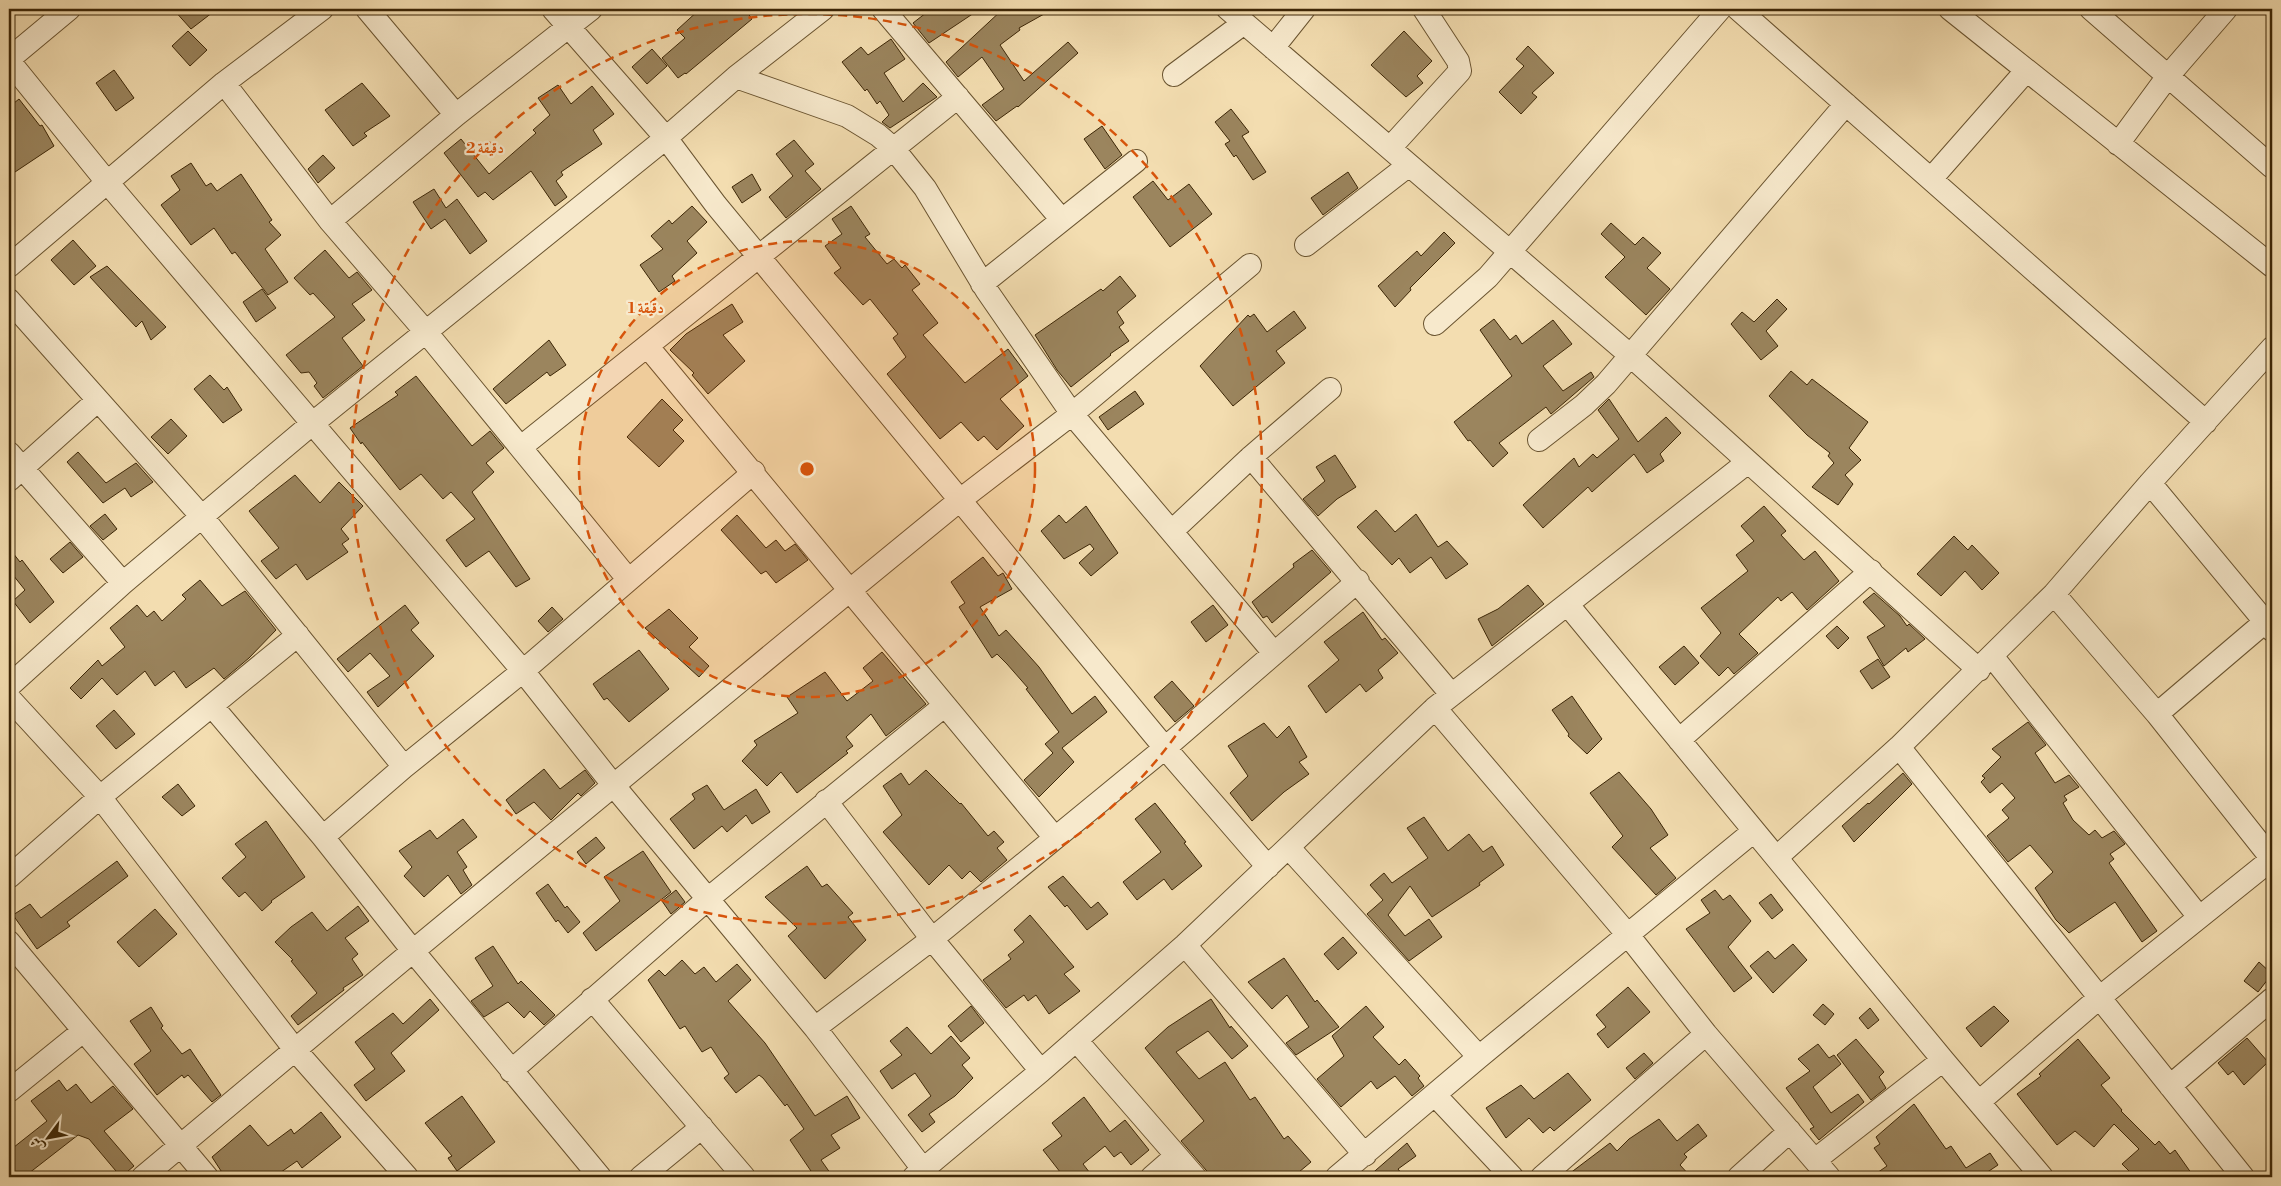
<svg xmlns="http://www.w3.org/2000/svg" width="2281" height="1186" viewBox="0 0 2281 1186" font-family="'Libre Bodoni',Amiri,serif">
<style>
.building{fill:#9b855e;stroke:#3c2606}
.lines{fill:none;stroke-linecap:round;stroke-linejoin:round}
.street-casing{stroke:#6a5430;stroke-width:24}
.street{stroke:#f7e9cc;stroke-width:22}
.ring{fill:none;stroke:#d7540b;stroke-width:2.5;stroke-dasharray:9 6}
.centre{fill:#d7540b;stroke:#f7e9cc;stroke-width:2.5}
.ring-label{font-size:15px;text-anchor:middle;font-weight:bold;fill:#d7540b;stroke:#f7e9cc;stroke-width:4.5;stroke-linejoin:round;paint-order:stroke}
</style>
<rect width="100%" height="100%" fill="#f3ddb0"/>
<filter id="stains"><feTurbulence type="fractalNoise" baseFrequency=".004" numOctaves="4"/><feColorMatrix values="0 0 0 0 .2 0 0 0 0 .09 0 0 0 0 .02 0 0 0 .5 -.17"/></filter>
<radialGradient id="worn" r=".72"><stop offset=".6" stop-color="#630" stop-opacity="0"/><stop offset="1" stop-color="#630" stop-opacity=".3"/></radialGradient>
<path class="building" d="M173,9h44l-26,20z
M700,9h45l7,10 -66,55 -1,-1 -7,5 -16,-20 23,-20 -8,-8z
M931,9h49l-51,34 -16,-20z
M1003,9h50l-34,19 1,2 -20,15 24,36 44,-39 10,11 -60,54 -1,-1 -21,15 -14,-16 22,-16 -22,-32 -24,20 -12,-15z
M188,31l19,19 -17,16 -18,-20z
M1404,31l28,30 -15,15 6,7 -17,14 -35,-32z
M891,39l14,20 -21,14 19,29 20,-19 14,14 -47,31 -8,-6 7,-7 -9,-14 -3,3 -10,-15 -2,2 -23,-29 19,-15 7,8z
M1528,46l26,27 -22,20 5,4 -16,17 -22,-22 25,-26 -8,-7z
M652,49l15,17 -20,18 -15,-17z
M114,70l20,28 -18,13 -20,-28z
M362,83l28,33 -26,17 3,3 -14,10 -28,-36z
M558,85l13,19 21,-18 22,28 -21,16 9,14 -41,28 2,3 -7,6 11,16 -12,9 -24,-35 -38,29 -8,-8 -7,5 -34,-44 17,-14 28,35 47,-41 -3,-3 17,-15 -12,-17z
M19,99l21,27 2,-1 12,21 -45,30v-69z
M1231,109l18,23 -7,4 24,36 -13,8 -17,-25 -2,2 -9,-13 5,-3 -15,-19z
M1102,126l20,29 -17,14 -21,-30z
M794,140l20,24 -9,7 16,18 -35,29 -17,-21 24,-21 -17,-22z
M323,155l12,13 -17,15 -10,-14z
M191,163l15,23 5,-3 6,8 24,-17 31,46 -3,2 12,13 -16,14 23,33 -20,13 -33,-43 -3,2 -18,-26 -23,17 -30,-40 19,-15 -9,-14z
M1348,172l10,16 -35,27 -12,-17z
M752,174l9,16 -19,13 -10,-16z
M1153,181l15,19 21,-16 23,30 -42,33 -37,-50z
M434,189l12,19 11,-9 30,42 -17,13 -25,-35 -14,10 -18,-27z
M692,206l15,16 -20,19 10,12 -25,23 3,5 -16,11 -19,-27 23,-16 -12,-13 18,-16 3,4z
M851,206l19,28 -5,3 22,27 7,-5 8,9 3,-3 15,19 -8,6 26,33 -15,12 42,48 43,-34 20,27 -28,23 24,27 -27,24 -13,-14 -6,5 -17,-19 -21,17 -53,-65 19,-17 -13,-19 5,-4 -28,-35 -7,6 -29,-32 7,-5 -16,-22 17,-12 -10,-15z
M1611,223l24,22 8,-8 18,16 -14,15 23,21 -24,26 -41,-38 20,-20 -24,-23z
M1444,232l11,11 -45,45 1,2 -16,17 -17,-21 39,-35 4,5z
M73,240l23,26 -22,19 -23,-25z
M325,250l24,28 8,-6 15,18 -20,14 13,16 -23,18 21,28 -40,32 -9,-12 3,-3 -8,-11 -8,1 -15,-18 49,-38 -22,-24 -3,2 -16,-17z
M107,266l59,61 -15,13 -9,-19 -6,6 -46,-50z
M1120,276l16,20 -19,16 7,11 -5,4 10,14 -19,13 1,1 -40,32 -14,-17 -22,-35 66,-46 2,2z
M262,289l14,19 -20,14 -13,-20z
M1777,299l10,10 -21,22 12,15 -17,14 -30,-36 11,-12 12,10z
M732,304l11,18 -20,13 22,26 -37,33 -16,-19 2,-2 -24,-23 16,-16z
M1294,311l12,17 -30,23 9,12 -52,43 -33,-40 48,-51 2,2 4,-3 13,18z
M1494,319l16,21 6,-5 6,9 31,-24 19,24 -29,22 20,25 28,-19 3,5 -43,37 -5,-7 -47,36 9,10 -15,14 -23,-27 -2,1 -14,-19 58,-46 -32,-46z
M549,340l17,25 -16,11 -3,-4 -41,32 -13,-15z
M1791,371l16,14 5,-6 56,43 -19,26 12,12 -16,15 8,9 -15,21 -26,-18 22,-24 -6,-7 2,-3 -23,-18 -38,-39z
M210,375l14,15 3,-3 15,23 -19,13 -29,-34z
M416,376l56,70 18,-15 14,17 -18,15 8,9 -22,20 58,87 -14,8 -27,-36 -23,16 -20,-27 29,-21 -24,-27 -8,7 -22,-25 -21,16 -38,-48 -1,2 -11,-16 48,-33 -3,-3z
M1135,391l9,13 -36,26 -9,-13z
M662,399l21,21 -10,10 11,11 -25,26 -32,-30z
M1609,399l29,43 28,-25 15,16 -21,21 4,7 -17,12 -13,-19 -42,38 -4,-5 -45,41 -20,-23 51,-47 5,9 14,-13 4,4 22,-19 -21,-29z
M171,419l16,17 -19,18 -17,-17z
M78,452l28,31 30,-20 17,19 -22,15 -6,-9 -22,15 -36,-41z
M1335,455l21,32 -19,12 -19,17 -15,-17 22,-18 -9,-14z
M295,475l25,28 19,-21 24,24 -22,23 8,10 -7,5 6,8 -41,28 -11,-16 -20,15 -15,-18 18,-13 -30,-37z
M1086,506l32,47 -27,23 -12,-13 15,-14 -4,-5 -26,15 -23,-28 18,-16 7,8z
M1764,506l22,25 -5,4 23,25 11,-9 24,30 -32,29 -15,-18 -11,9 -3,-4 -39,37 19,19 -24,21 -6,-7 -9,9 -19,-20 21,-23 -20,-25 47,-37 -12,-16 18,-14 -13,-15z
M1376,510l19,22 21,-18 22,33 9,-6 21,23 -22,15 -15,-22 -21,16 -11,-15 -7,7 -35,-38z
M105,514l12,15 -14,11 -13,-14z
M737,515l29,33 10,-8 9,11 10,-7 13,16 -32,23 -10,-12 -5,3 -40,-44z
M1954,536l14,14 4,-5 27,28 -17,17 -17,-19 -24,25 -24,-22z
M70,542l13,15 -20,16 -13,-14z
M9,548l11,14 2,-2 32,42 -24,21 -17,-22 12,-11 -16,-20z
M1312,550l19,22 -59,51 -5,-7 -4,2 -11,-16 42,-35 -1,-3z
M983,557l15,19 5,-3 9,16 -32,18 19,29 7,-6 33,37 33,47 23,-18 12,16 -45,36 12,14 -35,35 -15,-17 29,-27 -8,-9 14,-12 -33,-43 2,-1 -21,-24 -10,-10 -5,4 -33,-51 6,-4 -14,-21z
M200,580l22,26 23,-15 31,39 -27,28 -25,21 -10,-11 -28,20 -12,-17 -19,15 -10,-15 -28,24 -15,-17 -21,21 -11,-11 28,-28 4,6 23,-19 -15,-19 13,-11 14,-12 10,12 7,-6 8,10 24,-22 -4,-4z
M1528,585l16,19 -52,42 -14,-27 20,-10z
M1874,593l26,23 7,10 2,-2 16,15 -17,13 -2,-4 -22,18 -17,-29 18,-11 -22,-24z
M405,605l14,18 -8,7 23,26 -56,51 -11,-15 23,-16 -20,-23 -22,19 -11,-13z
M1213,605l15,20 -22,17 -15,-20z
M552,607l11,12 -15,13 -10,-11z
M669,609l29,29 -9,9 20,19 -10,11 -54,-49z
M1363,612l19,28 3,-2 13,15 -20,17 5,8 -17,14 -6,-8 -34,29 -18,-27 31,-26 -15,-18z
M1837,626l12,12 -11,11 -12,-13z
M1684,646l15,17 -24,22 -16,-18z
M639,650l30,39 -40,33 -22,-24 -3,2 -11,-16z
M882,652l44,52 -40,32 -15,-22 -25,23 7,9 -7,5 2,2 -51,40 -16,-21 -14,14 -25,-25 15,-16 -3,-4 44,-28 -11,-16 38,-25 22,29 26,-20 -10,-13z
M1878,659l12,18 -18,12 -12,-18z
M1172,681l22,25 -19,16 -21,-25z
M1572,696l30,43 -15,15 -19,-18 1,-2 -17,-24z
M114,710l21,24 -19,15 -20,-23z
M2028,722l18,23 -11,8 20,30 14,-8 10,12 -15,9 3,4 -4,3 10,17 16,15 6,-5 7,8 12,-7 11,13 -15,10 4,5 -5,4 48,68 -15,11 -27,-40 -46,31 -13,-13 -21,-32 18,-16 -23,-27 -22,17 -21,-26 22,-18 -7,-8 13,-12 -13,-15 -12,10 -9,-11 4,-4 -3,-2 19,-19 -9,-8z
M1264,723l13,15 12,-12 18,31 -8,5 10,12 -25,18 -32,29 -22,-28 18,-17 -20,-30z
M544,769l16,20 25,-19 10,13 -14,13 -3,-3 -27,27 -17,-18 -18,12 -10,-14z
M926,770l34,34 1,-1 27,33 6,-5 10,11 -7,6 10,12 -26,22 -11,-11 -8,8 -13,-14 -20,20 -46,-53 19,-17 -19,-29 18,-13 8,12z
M1619,772l32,37 17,26 -18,13 26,30 -20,17 -44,-48 11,-11 -33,-43z
M1903,773l9,11 -58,58 -12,-16 26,-23 1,1z
M178,784l17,22 -13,10 -20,-19z
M707,785l17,25 32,-21 14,23 -18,12 -6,-9 -19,17 -5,-6 -28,23 -24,-30 25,-20 -3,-5z
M1155,803l31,39 -2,1 18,23 -30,24 -8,-11 -27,21 -14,-18 38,-30 -26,-33z
M1424,817l24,34 21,-17 14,18 9,-6 12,19 -25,18 1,2 -48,32 -22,-31 -22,29 17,21 24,-17 13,18 -33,24 -42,-47 16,-14 -13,-15 14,-12 8,10 36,-25 -21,-30z
M463,819l14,18 -20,15 10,15 -4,3 9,15 -11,9 -13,-19 -24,22 -20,-21 8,-9 -13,-16 31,-21 7,9z
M266,821l39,56 -34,24 1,1 -10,9 -17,-19 -6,5 -17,-19 24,-21 -11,-13z
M596,837l9,11 -19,16 -9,-12z
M643,851l28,41 -75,59 -13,-18 37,-32 -16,-24z
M117,861l11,15 -61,46 3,4 -33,23 -24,-34 17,-11 11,14z
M807,866l15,21 5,-3 26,29 -5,4 18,23 -41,39 -37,-43 9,-8 -32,-31z
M1063,876l28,32 7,-6 10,12 -21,16 -20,-25 -2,2 -17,-20z
M548,884l17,24 2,-2 13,16 -12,11 -10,-13 -2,2 -20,-29z
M676,890l9,12 -14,12 -9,-13z
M1715,890l8,10 7,-5 21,26 -23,26 24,31 -18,14 -48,-63 24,-16 -9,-13z
M1771,894l12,16 -11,9 -13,-16z
M358,906l11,15 -24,17 13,16 -6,5 11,16 -20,13 1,2 -46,35 -7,-9 26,-23 -26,-32 2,-1 -18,-18 16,-15 21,-15 15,19z
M155,909l22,25 -38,33 -22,-25z
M1030,915l44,52 -10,7 16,17 -31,23 -13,-19 -8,6 -4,-6 -18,13 -23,-28 28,-21 -3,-4 16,-13 -10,-12z
M1343,937l14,16 -19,17 -14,-16z
M1793,944l14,16 -34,33 -23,-27 18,-15 7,8z
M493,946l25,38 3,-3 34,34 -11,10 -14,-14 -6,7 -16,-16 -24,15 -13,-16 22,-15 -18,-28z
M1284,958l31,44 2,-2 22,27 -43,28 -10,-12 23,-16 -22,-32 -15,14 -24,-27z
M682,960l13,14 9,-7 12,15 21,-18 14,16 -23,21 37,42 50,73 32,-20 13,22 -29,17 9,13 -19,12 12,17h-18l-25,-37 14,-11 -17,-25 -2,2 -22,-28 -4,-3 -23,18 -12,-15 5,-4 -18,-27 -9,5 -17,-26 -5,3 -32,-49 11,-10 6,6z
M2259,962l13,12 -14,18 -14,-11z
M1628,987l22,25 -42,36 -11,-14 9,-7 -10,-12z
M430,999l9,11 -48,43 14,18 -39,30 -12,-16 21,-16 -20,-27 38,-29 10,11z
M1211,999l19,29 1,-2 17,20 -16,13 -24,-28 -32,21 23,27 26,-17 25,38 5,-3 29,42 4,-3 23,26 -18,15h-81l-31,-36 23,-20 -59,-73 23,-21z
M1823,1004l11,10 -9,11 -12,-10z
M971,1006l13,17 -23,19 -13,-16z
M1366,1006l18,21 -11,10 26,28 6,-6 15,17 -2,2 6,8 -12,10 -17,-20 -18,13 -6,-8 -30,26 -24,-28 27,-23 -12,-20z
M1994,1006l15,15 -28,26 -15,-19z
M151,1007l12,19 -2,2 21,26 8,-5 31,46 -9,7 -24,-27 -4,3 -2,-3 -25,20 -23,-31 17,-13 -21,-30z
M1870,1008l9,12 -11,9 -9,-11z
M907,1027l24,27 20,-18 19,22 -8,7 11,13 -18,18 -26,18 6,8 -13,10 -14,-17 23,-19 -16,-23 -23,16 -12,-18 22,-16 -12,-14z
M2247,1038l21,24 -24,23 -11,-14 -5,4 -10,-12z
M1856,1039l28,33 -5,5 7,11 -15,12 -34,-45z
M2078,1039l32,39 -9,7 21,25 -1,1 34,34 4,-4 11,13 5,-4 19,27h-59l-13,-13 17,-15 -25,-25 -20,23 -19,-16 -18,14 -40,-51 24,-18 -2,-2z
M1818,1044l11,14 5,-3 7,9 -28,23 18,26 27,-19 6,8 -45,38 -9,-11 4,-2 -28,-39 24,-17 -12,-12z
M1644,1053l9,10 -18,16 -9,-11z
M1568,1073l23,27 -37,31 -4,-4 -7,6 -14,-15 -23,20 -20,-30 35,-23 13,14z
M59,1080l8,11 9,-7 15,19 22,-17 20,23 -29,22 30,35 -13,11 -32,-38 -11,-4 -54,42h-8l-7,-8v-18l38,-30 -16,-20z
M462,1096l33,46 -38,29 -9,-13 4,-2 -27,-33z
M1084,1097l26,35 15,-12 24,30 -18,15 -10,-13 -7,5 -9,-11 -22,18 10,13h-29l-21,-27 19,-14 -10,-13z
M1914,1104l32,45 5,-3 15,22 24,-15 8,12 -18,12h-109l16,-11 -13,-18 6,-4 -4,-7z
M321,1112l20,25 -39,31 -5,-7 -23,16h-49l-13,-20 38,-32 18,21 23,-17 3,5z
M1659,1119l18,22 21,-17 9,12 -23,18 3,3 -7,8 11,12h-126l45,-34 7,8 12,-12z
M1407,1143l9,13 -18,13 6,8h-36z"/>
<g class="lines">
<defs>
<path id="street" d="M367,9l89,106
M553,9l113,129 50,67 449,543 103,119
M883,9l179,211
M1228,9l403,347 348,314
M1738,9l468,413
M1950,9l322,257
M2091,9l181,158
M1273,48l31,-39
M9,59l60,-50
M9,61l98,121 416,489 91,115 201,242 114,149
M1174,75l70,-52
M736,77l111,39 31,19 15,13 32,40 62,103 85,123 202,239
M224,83l106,138 96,111 202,247
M2118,144l50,-68 58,-67
M1390,148l70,-77 -2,-10 -34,-52
M1931,179l95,-108
M330,221l126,-106 135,-106
M1306,245l103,-80
M9,266l215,-183 98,-74
M982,284l154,-123
M9,300l194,218 201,249
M1435,324l53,-47 232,-268
M648,347l407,491
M1539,440l45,-35 22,-21 240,-280
M521,447l437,-350
M9,453l114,130
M1251,457l200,237
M9,480l89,-80
M2150,483l122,147
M1172,531l79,-74 79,-68
M2054,594l103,120 115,145
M1568,605l375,455 99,117
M1992,656l207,261
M9,686l114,-103 190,-160 353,-285 70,-61 87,-68
M9,698l91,99 196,254 111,126
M212,706l111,131 90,114 187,226
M1435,708l193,227 78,99 123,143
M2157,714l108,-92
M1679,740l192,-169
M1899,747l344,430
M826,801l106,138 109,132
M323,837l81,-70 119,-96 231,-199
M1289,848l190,209
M1777,857l122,-110 155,-153 96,-111 122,-135
M9,877l91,-80 198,-162
M9,942l198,235
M1185,945l180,210
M592,999l152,178
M815,1028l117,-89 233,-191 193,-167
M1076,1040l119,137
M511,1071l198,-173 235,-192
M2170,1086l102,-87
M9,1091l74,-60
M1435,1095l77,82
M1980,1101l119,-103 173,-139
M1815,1160l128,-100
M143,1177l270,-226 436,-360 111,-91 112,-86 178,-149
M641,1177l61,-50
M914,1177l127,-106 144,-126 250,-237 313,-246
M1152,1177l24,-21
M1337,1177l142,-120 275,-226
M1542,1177l164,-143
M1739,1177l51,-46"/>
</defs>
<use href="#street" class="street-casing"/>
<use href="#street" class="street"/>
</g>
<circle cx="807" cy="469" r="228" fill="#d7540b" fill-opacity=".12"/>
<g class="ring">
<circle cx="807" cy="469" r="228"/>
<circle cx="807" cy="469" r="455"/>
</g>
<circle cx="807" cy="469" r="8" class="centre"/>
<g class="ring-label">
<text x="485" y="153">2 دقيقة</text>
<text x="646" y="313">1 دقيقة</text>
</g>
<rect width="2281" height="1186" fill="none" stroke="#f3ddb0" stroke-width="30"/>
<rect x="10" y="10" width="2261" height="1166" fill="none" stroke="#3c2606" stroke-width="2.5"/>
<rect x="15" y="15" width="2251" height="1156" fill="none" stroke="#3c2606"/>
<g transform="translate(48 1138) rotate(238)" stroke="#f7e9cc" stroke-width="4" paint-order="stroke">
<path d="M0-4L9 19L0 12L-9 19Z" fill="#3c2606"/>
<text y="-8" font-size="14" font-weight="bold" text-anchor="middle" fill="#3c2606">ش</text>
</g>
<rect width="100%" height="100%" filter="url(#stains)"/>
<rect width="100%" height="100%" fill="url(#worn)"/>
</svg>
